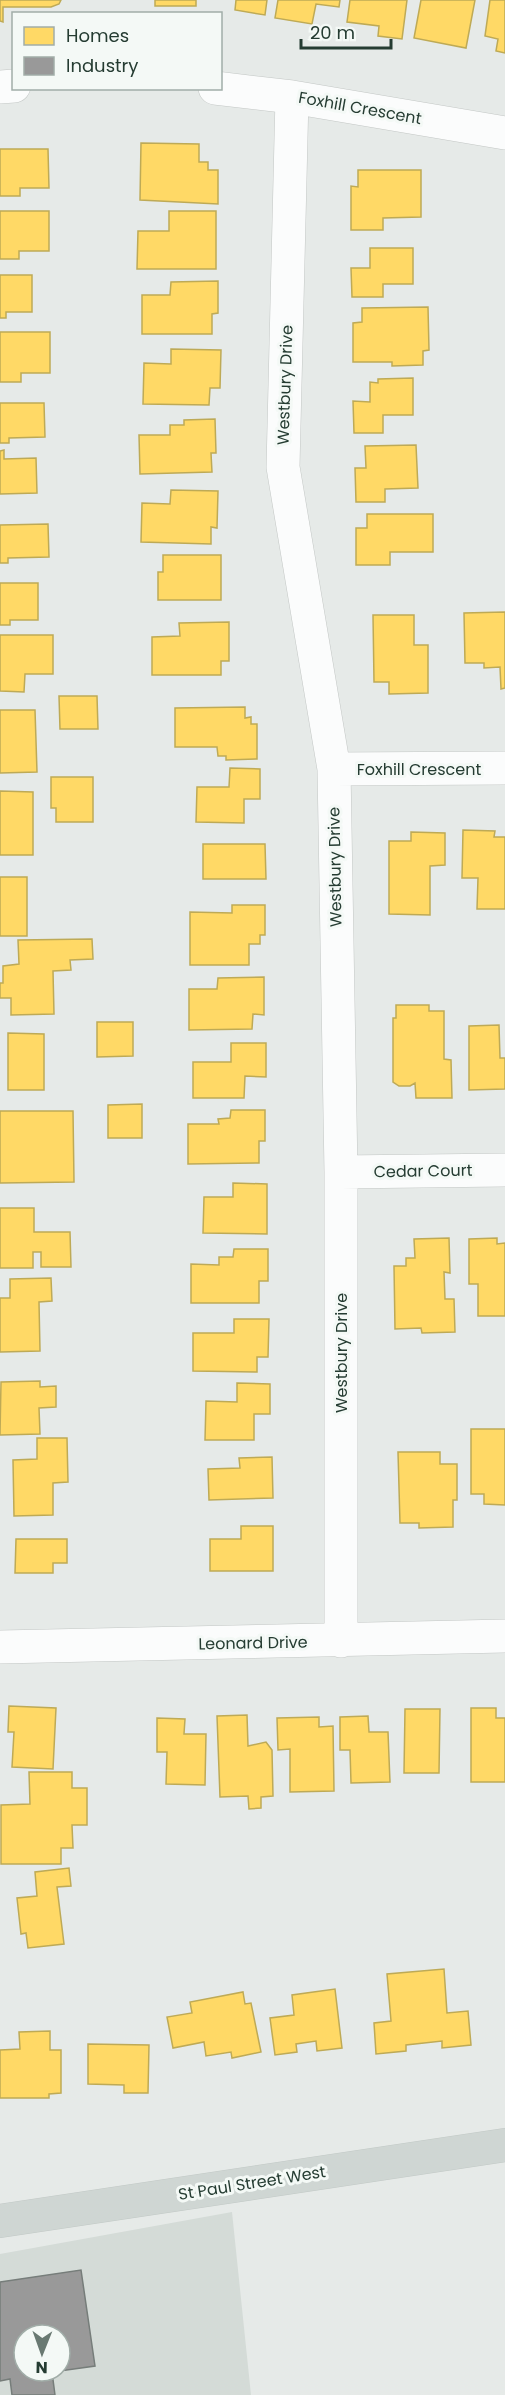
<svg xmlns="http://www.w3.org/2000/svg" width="505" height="2395" viewBox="0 0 505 2395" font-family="Poppins,sans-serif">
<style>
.built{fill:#d4dbd7;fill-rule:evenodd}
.homes{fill:#ffd966;stroke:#beaa56;stroke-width:1.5}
.industry{fill:#999;stroke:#767d7a;stroke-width:1.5}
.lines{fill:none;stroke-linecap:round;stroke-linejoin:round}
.minor-casing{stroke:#c3c7c5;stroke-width:34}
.major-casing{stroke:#c2c9c6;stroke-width:34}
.minor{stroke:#fbfcfc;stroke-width:33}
.major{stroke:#cfd6d3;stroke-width:33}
.labels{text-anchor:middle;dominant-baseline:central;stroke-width:6;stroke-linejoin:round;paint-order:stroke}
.street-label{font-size:16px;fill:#253c32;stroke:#f4f9f6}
</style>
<rect width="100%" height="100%" fill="#e6eae8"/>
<path class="built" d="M232,2212l19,183h-251v-141zM24,2335h36v36h-36z"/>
<path class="homes" d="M0,0h61l-2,4 -8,3h-48v15l-3,-1z
M155,0h41v6h-41z
M236,0h31l-2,15 -30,-5z
M278,0h62l-1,7 -23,-3 -4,20 -37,-6z
M350,0h57l-5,39 -24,-3 1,-10 -32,-4z
M421,0h54l-9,48 -52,-10z
M490,0h15v53l-9,-2 2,-12 -13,-3z
M141,143l58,1v18h9v8h10v34l-78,-4z
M0,149h48l1,39h-29v8h-20z
M358,170h63v47l-38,1v12h-32v-44l7,1z
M0,211h49v40h-30v8h-19z
M169,211h47v58h-79l1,-38h31z
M370,248h43v36h-30v13h-31l-1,-29h19z
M0,275h32v37h-26v6h-6z
M218,281v32l-6,1v20h-70v-39h28l1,-13z
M428,307l1,43 -6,1v14l-31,1v-4h-39v-39l9,-1v-14z
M0,332h50v41h-29v9h-21z
M171,349l50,1 -1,38h-10l-1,17 -66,-1 1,-41 27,1z
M413,378v37h-30v18h-29l-1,-32 17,1v-20l8,1v-4z
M0,403h44l1,34 -36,1v5h-9z
M215,419l1,34h-5l1,19 -72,2 -1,-39h31v-10h14v-5z
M416,445l2,43 -33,1v13h-29l-1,-34h11l-1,-22z
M4,450v9l32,-1 1,35 -37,1v-43z
M171,490l47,1 -1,37 -6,-1v17l-70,-2 1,-39 28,1z
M367,514h66v38h-43v13h-34v-37h11z
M48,524l1,33 -41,1v5h-8v-38z
M163,555h58v45h-63v-28h5z
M0,583h38v37h-28v5h-10z
M505,612v76l-4,1 -1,-22 -16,1v-5h-19l-1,-50z
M373,615h41v30h14v48l-39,1v-12h-15z
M229,622v39h-8v14h-69v-38l28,-1 -1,-13z
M0,635h53v39h-28l-1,18 -24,-1z
M59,696h38l1,33h-38z
M245,707v11l6,-1v7h6v35l-31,1v-4h-8l-1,-9h-42v-39z
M0,710h35l2,62 -37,1z
M230,768l30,1v30h-16v24l-48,-1 1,-35h32z
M51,777h42v45h-37v-14h-5z
M0,791l33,1v63h-33z
M463,830l32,1 -1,6h11v72h-28l1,-31h-16z
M411,832l34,1v32l-15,1v49l-41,-1v-73h22z
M203,844h62l1,35h-63z
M0,877h27v59h-27z
M232,905h33v30h-5v9h-11v21h-59v-53l42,1z
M92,939l1,20 -23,1 1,10 -18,1 1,43 -43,1v-17h-11v-15h3v-17l16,-2 -1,-24z
M264,977v38l-11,-1 -1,15 -63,1v-41h28l1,-11z
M396,1005h33v6h15v48l7,1 1,38h-36l-1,-15 -5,3h-11l-6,-4v-64h3z
M97,1022h36v34l-36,1z
M499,1025l1,33h5v31l-36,1v-64z
M8,1033l36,1v56h-36z
M231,1043h35v34l-21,-1 -1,22h-51v-36h38z
M142,1104v34h-34v-33z
M231,1110h34v31h-6v22l-71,1v-40h31l-1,-5 12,-1z
M0,1111h73l1,71 -74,1z
M233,1183l34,1v50l-64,-1 1,-36h29z
M0,1208h34v24h36l1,35h-30v-15h-8v16h-33z
M449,1238l1,35 -6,-1 1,27h9l1,33 -33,1 -1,-5 -26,1 -1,-63h12v-8h9l-1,-19z
M497,1238v6l8,-1v73h-27v-32h-9v-45z
M234,1249h34v32h-9v22h-68v-39l28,1v-8h14z
M51,1278l1,23 -13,1 1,49 -40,1v-54h10v-19z
M234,1319h35l-1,38h-11v15l-64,-1v-38h41z
M40,1381v6l16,-1v21l-17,1 1,26 -40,1 1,-53z
M237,1383l33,1v30h-16v26h-49l1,-39 31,1z
M471,1429h34v76l-21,-1v-10h-13z
M37,1438h30l1,44 -15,1v32l-39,1 -1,-56 24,-1z
M398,1452h42v12h17v36h-4v27l-34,1v-5h-19z
M272,1457l1,41 -64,2 -1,-31 32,-1 -1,-10z
M241,1526h32v45h-63v-32h31z
M16,1539h51v24h-14v10h-38z
M9,1706l47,2 -3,61 -41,-2 2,-35h-6z
M471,1708h25v10h9v64h-34z
M405,1709h35l-1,64h-35z
M247,1715l1,31 18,-4 6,8 1,46 -12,1v11l-12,1 -1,-13 -28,1 -3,-81z
M368,1716l1,16h19l2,50 -39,1 -1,-33h-10v-33z
M319,1717v10l14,-1 1,65 -44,1v-43l-12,1 -1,-32z
M157,1718l28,1 -1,15h22l-1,51 -39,-1 1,-32h-10z
M29,1772h43v16h15v37h-15l1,23h-12v16h-60v-59l29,-1z
M69,1868l2,18 -14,1 7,57 -36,4 -2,-15 -5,1 -4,-36 20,-2 -2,-24z
M444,1969l3,44 21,-2 3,34 -29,3v-7l-36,4v6l-30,3 -2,-31 17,-2 -4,-47z
M335,1989l7,59 -25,3 -1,-10 -20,3 1,8 -22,3 -5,-37 24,-3 -2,-20z
M243,1992l2,12 6,-1 10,49 -29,6 -1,-6 -25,4 -2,-14 -31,6 -6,-31 25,-4 -2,-11z
M50,2031v19h11v43l-12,1v4h-49v-48l20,-1 -1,-17z
M88,2044l61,1 -1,48h-24v-8l-36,-1z"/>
<path class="industry" d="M81,2270l14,96 -35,5v-36h-36v36h33l-5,1 3,23h-43l-2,-16 -10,2v-99z"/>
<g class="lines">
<defs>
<path id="minor" d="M0,87l14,-1
M215,88l77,9 213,36
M292,97l-9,370 51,302 7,403v469
M334,769l171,-1
M341,1172l164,-2
M0,1647l505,-11"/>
<path id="major" d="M0,2221l505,-76"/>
</defs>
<use href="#minor" class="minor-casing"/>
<use href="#major" class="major-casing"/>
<use href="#minor" class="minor"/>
<use href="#major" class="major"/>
</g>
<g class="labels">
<g class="street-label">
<text transform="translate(360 108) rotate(10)">Foxhill Crescent</text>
<text transform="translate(285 385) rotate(-88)">Westbury Drive</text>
<text x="419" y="769">Foxhill Crescent</text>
<text transform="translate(335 867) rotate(-91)">Westbury Drive</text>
<text transform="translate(423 1171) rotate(-1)">Cedar Court</text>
<text transform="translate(341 1353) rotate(-90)">Westbury Drive</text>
<text transform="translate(253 1643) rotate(-1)">Leonard Drive</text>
<text transform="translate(252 2183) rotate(-9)">St Paul Street West</text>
</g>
</g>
<rect x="12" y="12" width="210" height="78" fill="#f4f9f6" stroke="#a1ada8" stroke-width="1.5"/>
<rect x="24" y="27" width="30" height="18" fill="#ffd966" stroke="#a1ada8" stroke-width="1.5"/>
<text x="66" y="42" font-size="18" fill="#253c32">Homes</text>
<rect x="24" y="57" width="30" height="18" fill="#999999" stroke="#a1ada8" stroke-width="1.5"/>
<text x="66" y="72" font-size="18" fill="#253c32">Industry</text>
<g transform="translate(42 2353) rotate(181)"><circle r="28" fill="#f4f9f6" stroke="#a1ada8" stroke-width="1.5"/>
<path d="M0-4.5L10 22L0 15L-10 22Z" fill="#697972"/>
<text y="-9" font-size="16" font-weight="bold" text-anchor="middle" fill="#253c32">N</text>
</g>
<path d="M301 39v9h90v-9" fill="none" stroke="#253c32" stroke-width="3"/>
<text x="310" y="39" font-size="18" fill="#253c32" stroke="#f4f9f6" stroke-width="4.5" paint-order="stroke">20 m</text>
</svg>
